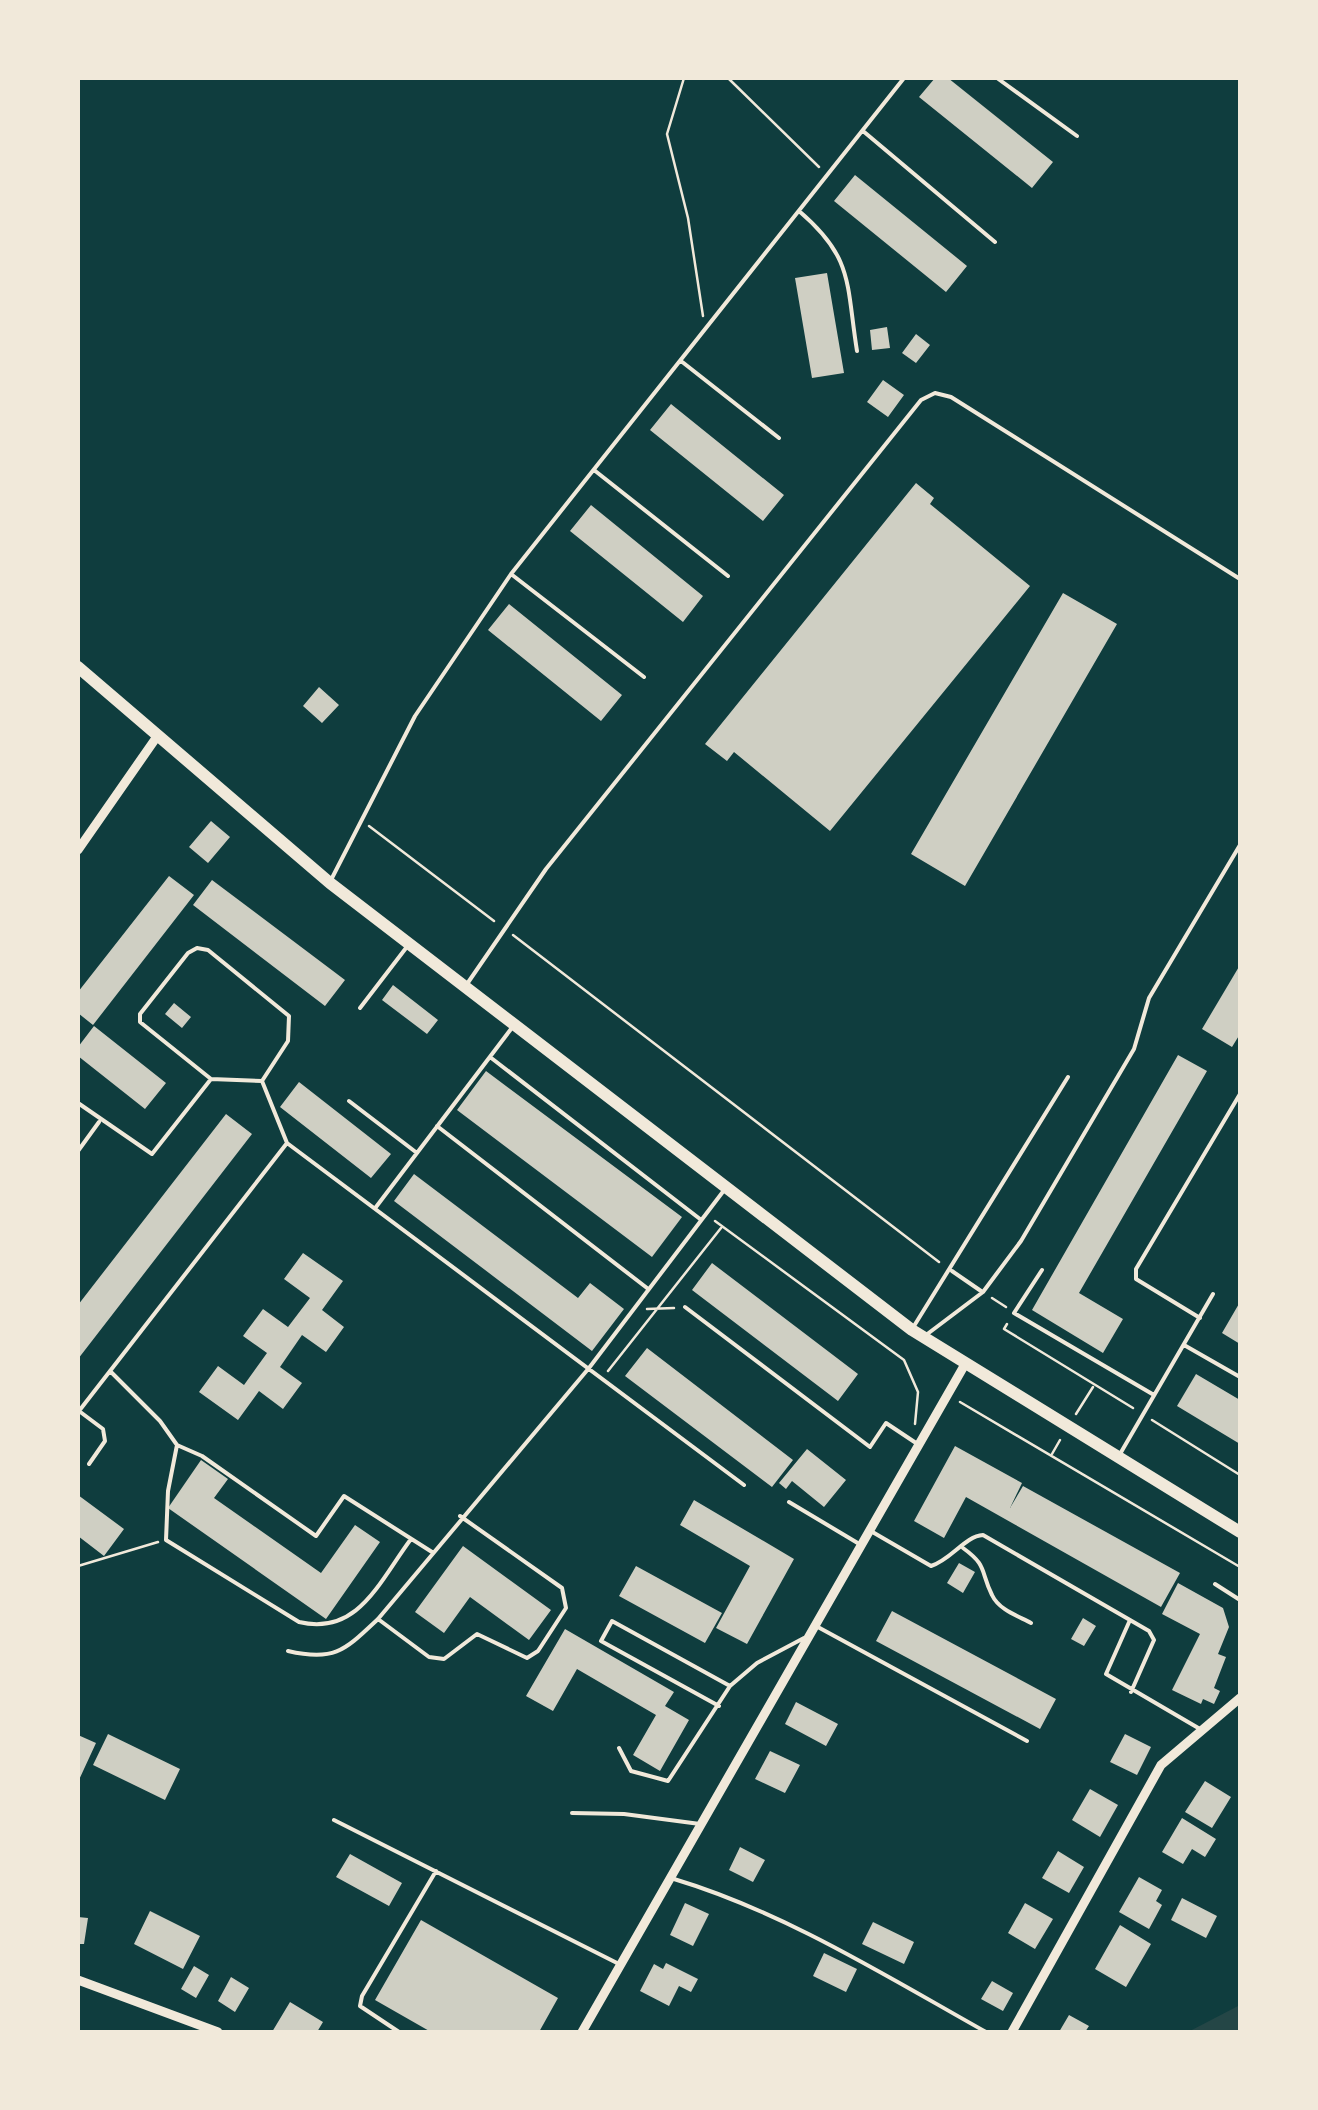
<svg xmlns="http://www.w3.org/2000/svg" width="1318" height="2110" viewBox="0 0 1318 2110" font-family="'IBM Plex Sans',sans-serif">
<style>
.green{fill:#244646}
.building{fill:#cfcfc3}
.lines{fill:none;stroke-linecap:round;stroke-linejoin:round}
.path{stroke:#f1e9da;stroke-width:2.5}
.service{stroke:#f1e9da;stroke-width:4}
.minor{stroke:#f1e9da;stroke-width:9}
.primary{stroke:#f1e9da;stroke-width:12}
</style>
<rect width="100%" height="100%" fill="#0f3d3e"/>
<path class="green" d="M1240,2005v27h-52z"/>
<path class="building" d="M935,78h13l105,84 -21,26 -113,-91z
M855,175l112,91 -21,26 -112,-91z
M827,273l17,100 -32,5 -17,-100z
M887,327l3,21 -18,2 -2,-20z
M916,334l14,11 -14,18 -14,-10z
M883,380l21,15 -16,22 -21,-15z
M671,404l113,91 -21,26 -113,-91z
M916,483l18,15 -4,6 100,82 -200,245 -96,-79 -7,9 -22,-17z
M591,505l112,91 -20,26 -113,-91z
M1063,593l54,31 -152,262 -54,-32z
M509,604l113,91 -21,26 -113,-91z
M319,687l20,18 -17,18 -19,-17z
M211,821l19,16 -22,26 -19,-16z
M169,876l25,19 -101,130 -15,-12v-21z
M212,880l133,100 -20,26 -132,-101z
M1240,965v69l-8,13 -30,-18z
M393,985l45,35 -11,14 -45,-34z
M174,1003l17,14 -9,11 -17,-14z
M94,1026l72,57 -21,26 -67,-53v-9z
M1178,1055l29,16 -128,222 44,26 -20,34 -71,-43z
M486,1071l196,146 -30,40 -195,-147z
M299,1082l92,72 -20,24 -91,-71z
M226,1114l26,20 -174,225v-54z
M414,1174l164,124 12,-15 34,26 -32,42 -198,-150z
M303,1253l40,28 -21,29 22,17 -18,25 -24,-17 -22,32 22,16 -19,26 -24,-18 -21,29 -39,-28 19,-26 26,19 23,-32 -24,-17 20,-27 25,18 22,-29 -26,-19z
M712,1263l146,111 -20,27 -146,-111z
M1240,1302v42l-18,-11z
M647,1348l146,112 -21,27 -147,-111z
M1196,1374l44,26v44l-63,-38z
M955,1446l67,37 -12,25 13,-22 157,87 -19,34 -195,-110 -22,41 -30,-17z
M807,1449l39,31 -22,27 -32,-26 -6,8 -7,-6z
M201,1460l27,19 -14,19 107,75 34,-48 25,17 -54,77 -158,-111z
M78,1495l46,34 -20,27 -26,-20z
M694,1500l100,59 -47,85 -31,-16 34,-62 -70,-41z
M463,1546l88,64 -22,30 -59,-43 -26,36 -29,-21z
M959,1563l16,9 -12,21 -16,-10z
M636,1566l86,47 -17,30 -86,-47z
M1178,1583l45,25 6,19 -11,27 8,3 -12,31 6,3 -6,13 -11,-5 -2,5 -29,-14 28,-56 -38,-20z
M892,1611l164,88 -16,30 -164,-88z
M1083,1618l13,8 -12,20 -13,-7z
M565,1629l109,63 -9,14 24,14 -29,51 -27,-16 23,-40 -79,-46 -24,42 -27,-15z
M796,1702l42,22 -12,22 -41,-22z
M108,1734l72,35 -15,31 -72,-35z
M1125,1734l26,13 -14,28 -27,-13z
M78,1735l18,8 -18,39z
M770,1751l30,14 -15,28 -30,-14z
M1205,1781l26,16 -19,31 -27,-16z
M1090,1789l28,16 -18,32 -28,-17z
M1182,1818l34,21 -11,18 -13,-8 -9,15 -21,-12z
M740,1847l25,13 -12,22 -24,-12z
M1058,1851l26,16 -15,26 -27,-15z
M350,1854l52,29 -13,23 -53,-29z
M1139,1877l23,13 -6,11 6,4 -13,24 -30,-17z
M1182,1898l35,18 -11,22 -35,-18z
M685,1903l24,11 -16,32 -23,-11z
M1025,1903l28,16 -18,30 -27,-16z
M150,1911l50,25 -17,33 -49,-25z
M78,1917l10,1 -4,26h-6z
M421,1920l137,78 -19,34h-108l-56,-32z
M873,1922l41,20 -10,22 -42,-20z
M1120,1925l31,19 -25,43 -31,-18z
M824,1953l33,16 -11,23 -33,-16z
M666,1963l32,16 -7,13 -12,-6 -10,20 -29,-15 14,-27 9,5z
M194,1966l15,9 -13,23 -15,-9z
M231,1977l18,11 -14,24 -17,-11z
M992,1981l21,12 -10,18 -22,-12z
M290,2002l33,20 -6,10h-45z
M1069,2015l20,11 -4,6h-26z"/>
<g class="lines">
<path class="path" d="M684,78l-17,56 21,84 15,98
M728,78l91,89
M369,826l125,95
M513,935l426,327
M715,1221l189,139 14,32 -3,32
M992,1298l14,9
M647,1309l27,-1
M1007,1324l-3,5 129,79
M608,1371l113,-143
M960,1402l280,165
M1076,1414l17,-27
M1152,1420l88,55
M1052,1454l8,-14
M78,1566l80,-24"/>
<path class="service" d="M997,78l80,58
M863,131l132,111
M799,211c55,47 47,72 58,140
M681,361l98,77
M594,470l134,106
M1240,536v8
M511,574l133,103
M332,878l83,-162 96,-142 393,-496
M467,984l79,-115 375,-469 14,-7 16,4 289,182
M360,1008l46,-60
M490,1057l210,162
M262,1081l-51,-2 -71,-57v-8l48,-61 9,-5 11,2 81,66 -1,25 -26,40 25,62 457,342
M349,1101l68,52
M78,1103l74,51 59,-75
M437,1126l210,162
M78,1151l21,-29
M376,1207l135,-178
M1042,1270l-28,43 140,82
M952,1271l29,20
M685,1307l185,140 16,-24 30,20
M1200,1318l-64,-39v-10l104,-175
M914,1326l154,-249
M926,1335l57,-43 38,-51 113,-192 15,-51 91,-153
M1184,1345l56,32
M110,1371l50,50 17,24 25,11 114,80 28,-40 88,56
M79,1411l208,-268
M79,1411l24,18 2,12 -16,23
M177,1445l-9,46 -2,49 133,82c59,14 80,-40 112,-83
M1120,1454l93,-160
M789,1502l72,43
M869,1530l62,36c20,-6 34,-30 52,-31l147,85 -24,54 94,55
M963,1548c25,18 17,23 29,47 7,15 26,21 39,28
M1215,1584l25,16
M378,1619l51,38 15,2 33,-25 50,24 11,-7 28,-43 -4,-20 -102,-72
M1130,1620l19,11 5,9 -23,52
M816,1626l211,115
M288,1651c47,11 57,-1 90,-32l211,-251 136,-179
M719,1706l-118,-65 11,-20 118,65
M619,1748l12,23 37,10 62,-95 27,-23 47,-25
M572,1813l52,1 76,10
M334,1820l285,144
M674,1879c110,33 212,97 312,153
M399,2032l-39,-26 2,-10 74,-125"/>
<path class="minor" d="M78,850l78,-112
M78,1980l140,52
M582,2032l382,-666
M1012,2032l149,-267 79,-67"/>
<path class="primary" d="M78,667l252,216 582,447 328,202"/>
</g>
<rect width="1318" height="2110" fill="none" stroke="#f1e9da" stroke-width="160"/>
</svg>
